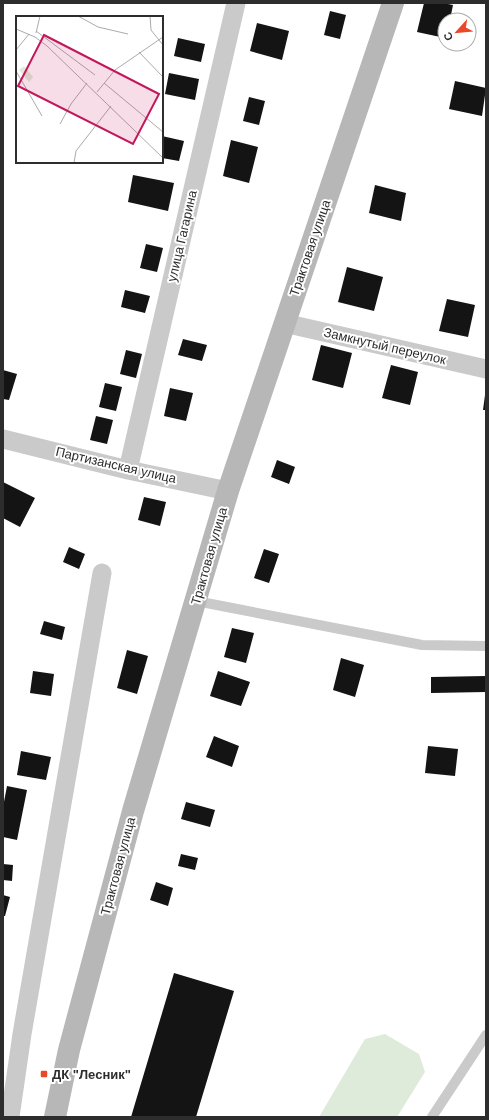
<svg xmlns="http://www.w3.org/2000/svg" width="489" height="1120" viewBox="0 0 489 1120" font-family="Helvetica,sans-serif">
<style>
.green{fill:#dfebda}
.building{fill:#141414}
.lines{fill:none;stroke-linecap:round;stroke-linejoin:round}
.lane{stroke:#cacaca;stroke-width:10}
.street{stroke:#cacaca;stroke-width:19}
.secondary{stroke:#b7b7b7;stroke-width:22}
.poi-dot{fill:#ea4829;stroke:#fff;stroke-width:1.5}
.labels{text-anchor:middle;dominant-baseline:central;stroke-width:4;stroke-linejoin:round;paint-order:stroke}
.street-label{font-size:13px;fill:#2d2d2d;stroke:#fff}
.poi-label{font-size:13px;font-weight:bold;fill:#2d2d2d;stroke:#fff;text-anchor:start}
.inset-road{fill:none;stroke:#ababab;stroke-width:1}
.view{fill:#c2185b;fill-opacity:0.15;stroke:#c2185b;stroke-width:2}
.inset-edge{fill:none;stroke:#2d2d2d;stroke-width:2}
</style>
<rect width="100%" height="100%" fill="#fff"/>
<path class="green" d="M385,1034l34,20 6,18 -28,45h-78l46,-78z"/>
<path class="building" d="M424,3h19l10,2 -3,15h-5v18l-28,-6z
M330,11l16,4 -6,24 -16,-4z
M257,23l32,8 -7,29 -32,-9z
M178,38l27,6 -4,18 -27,-6z
M169,73l30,6 -4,21 -30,-6z
M455,81l31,7 -4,28 -33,-7z
M249,97l16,4 -6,24 -16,-4z
M162,136l22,5 -5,20 -17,-3z
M231,140l27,7 -9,36 -26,-7z
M133,175l41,8 -6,28 -40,-9z
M375,185l31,8 -5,28 -32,-8z
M146,244l17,4 -6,24 -17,-4z
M347,267l36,10 -9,34 -36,-9z
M125,290l25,6 -5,17 -24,-6z
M447,299l28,6 -7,32 -29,-6z
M183,339l24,6 -5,16 -24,-6z
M321,345l31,8 -9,35 -31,-8z
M126,350l16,4 -6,24 -16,-4z
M391,365l27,7 -8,33 -28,-7z
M3,370l14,4 -8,26 -6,-1z
M105,383l17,4 -6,24 -17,-4z
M170,388l23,5 -7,28 -22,-5z
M485,395h1v15h-3z
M96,416l17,4 -6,24 -17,-4z
M277,460l18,7 -6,17 -18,-7z
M3,482l32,16 -15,29 -17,-9z
M144,497l22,5 -6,24 -22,-6z
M69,547l16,7 -6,15 -16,-7z
M264,549l15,5 -10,29 -15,-5z
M44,621l21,6 -3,13 -22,-6z
M232,628l22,5 -8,30 -22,-6z
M127,650l21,6 -11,38 -20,-6z
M341,658l23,7 -9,32 -22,-7z
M33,671l21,3 -3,22 -21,-3z
M218,671l32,11 -9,24 -31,-10z
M486,676v16l-55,1v-16z
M214,736l25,10 -7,21 -26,-10z
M428,746l30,3 -3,27 -30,-3z
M21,751l30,6 -5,23 -29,-5z
M7,786l20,4 -10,50 -14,-3v-30z
M186,802l29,8 -5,17 -29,-8z
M181,854l17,4 -3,12 -17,-4z
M3,864l10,1 -1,16 -9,-1z
M156,882l17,6 -5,18 -18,-6z
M3,895l7,2 -5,19h-2z
M174,973l60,18 -38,126h-65z"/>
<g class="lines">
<path class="lane" d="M196,601l226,44 64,1
M432,1117l54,-82"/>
<path class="street" d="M284,323l202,46
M3,439l125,31 100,21
M128,470l108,-467
M10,1117l12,-83 80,-461"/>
<path class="secondary" d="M55,1117l14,-67 64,-239 95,-320 165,-488"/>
</g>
<rect class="poi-dot" x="40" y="1070" width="8" height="8" rx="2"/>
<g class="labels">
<g class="street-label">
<text transform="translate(182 236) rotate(-77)">улица Гагарина</text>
<text transform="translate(310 248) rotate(-71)">Трактовая улица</text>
<text transform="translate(385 346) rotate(13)">Замкнутый переулок</text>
<text transform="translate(116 465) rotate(13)">Партизанская улица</text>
<text transform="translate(209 556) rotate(-74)">Трактовая улица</text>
<text transform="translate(118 866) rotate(-75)">Трактовая улица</text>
</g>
<g class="poi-label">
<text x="52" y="1074">ДК "Лесник"</text>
</g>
</g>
<g transform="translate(16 16)">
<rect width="147" height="147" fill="#fff"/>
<path d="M8,50l9,11 -4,5 -10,-12z" fill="#dfebda"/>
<path class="inset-road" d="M62,0l20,11 30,7M134,0l1,14 12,15M0,13l19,8 12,9 116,112M20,15l59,44M20,17l4,-17M0,34l13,-16M123,36l24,25M0,55l26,45M88,67l59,49M81,76l18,-22 48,-33M44,108l11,-20 16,-21M58,147l2,-12 35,-45"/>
<path class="view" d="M28,19l115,59 -26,50 -115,-58z"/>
<rect width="147" height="147" class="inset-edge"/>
</g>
<rect width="489" height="1120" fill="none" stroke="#2d2d2d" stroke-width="8"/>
<g transform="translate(457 32) rotate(243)"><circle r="19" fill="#ffffff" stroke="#ababab"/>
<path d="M0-3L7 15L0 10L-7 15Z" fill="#ea4829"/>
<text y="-6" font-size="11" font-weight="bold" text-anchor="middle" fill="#2d2d2d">С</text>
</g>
</svg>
